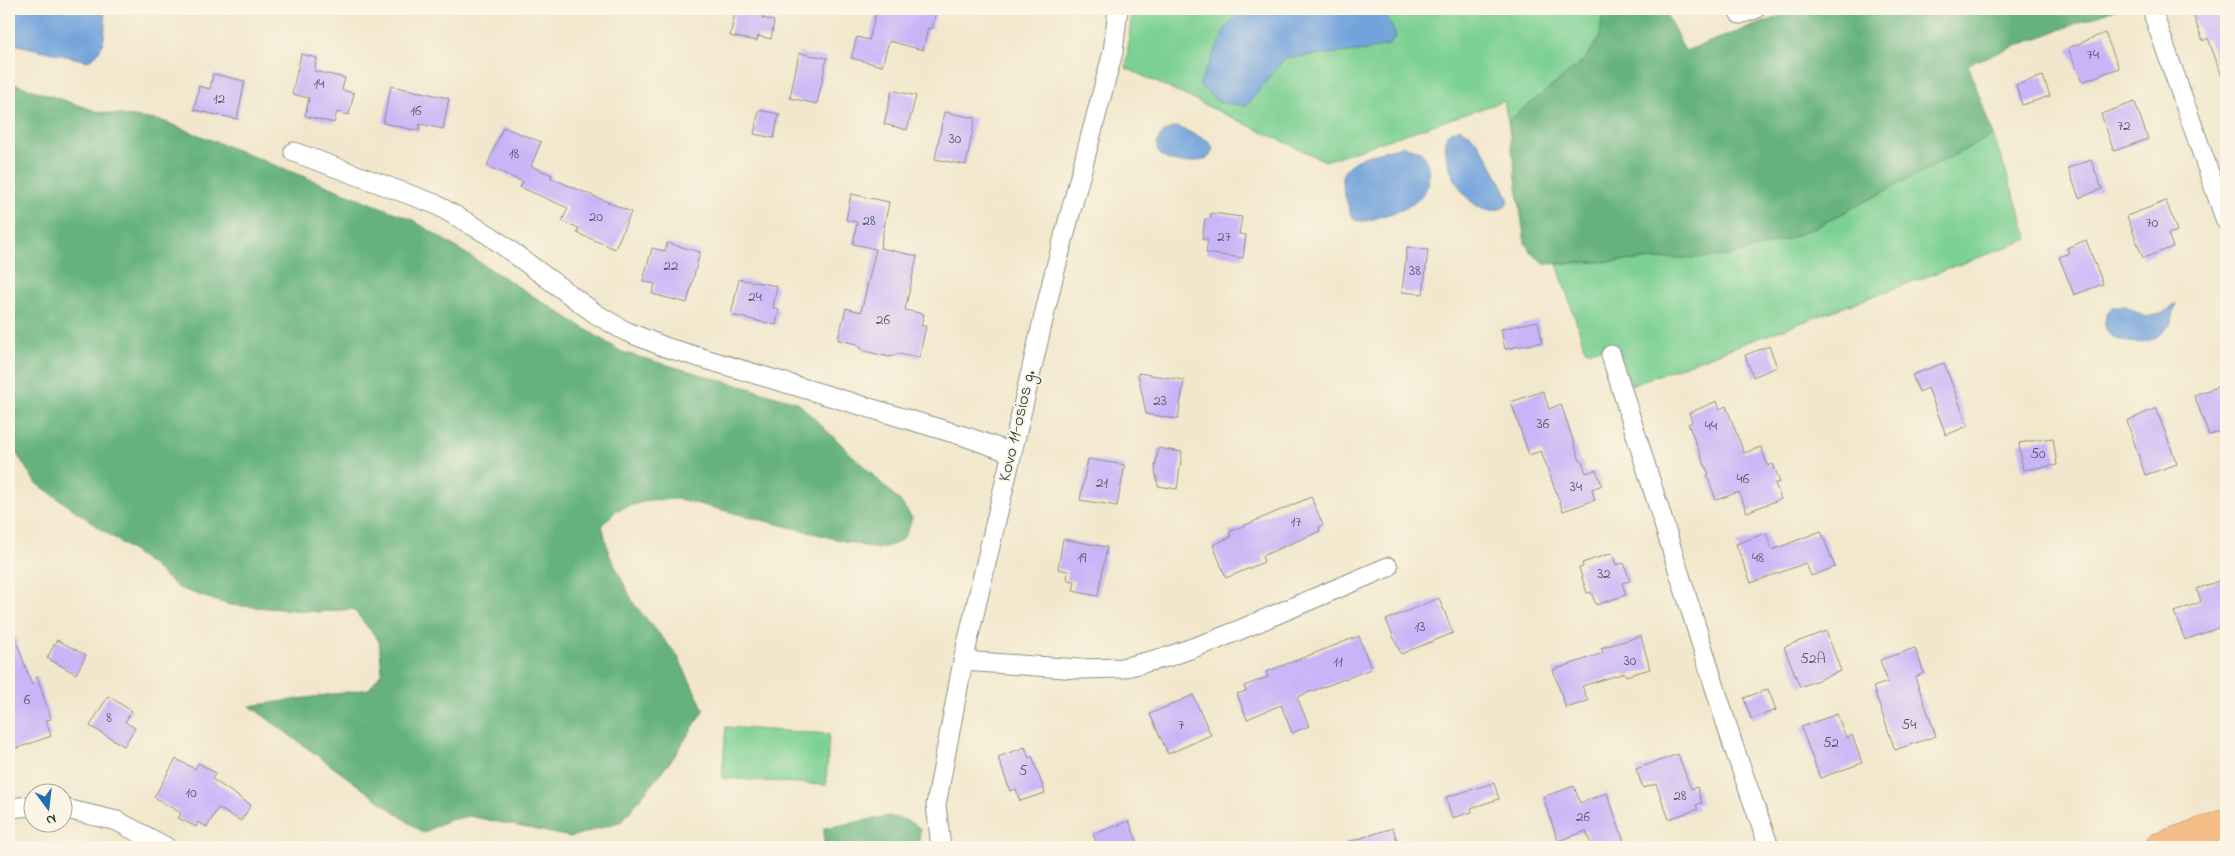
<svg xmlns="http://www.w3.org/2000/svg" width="2235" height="856" viewBox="0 0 2235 856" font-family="'Indie Flower',sans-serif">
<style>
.green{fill:#7cd093;stroke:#4e8664}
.forest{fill:#65b27d;stroke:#427858}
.water{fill:#71a2dc;stroke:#487088}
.building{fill:#c9b4f8}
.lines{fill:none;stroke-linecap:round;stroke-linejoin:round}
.street-casing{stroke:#889280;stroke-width:21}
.highway-casing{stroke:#889280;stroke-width:29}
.street{stroke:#fff;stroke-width:19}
.highway{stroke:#f7bd88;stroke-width:28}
.labels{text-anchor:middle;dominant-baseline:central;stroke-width:4;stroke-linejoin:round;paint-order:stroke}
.number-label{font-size:15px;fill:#4a5b65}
.street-label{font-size:18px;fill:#1f3d34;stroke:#fcf5e5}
</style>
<rect width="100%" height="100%" fill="#fcf5e5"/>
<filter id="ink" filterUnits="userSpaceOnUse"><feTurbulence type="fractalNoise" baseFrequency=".02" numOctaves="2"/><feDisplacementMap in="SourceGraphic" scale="10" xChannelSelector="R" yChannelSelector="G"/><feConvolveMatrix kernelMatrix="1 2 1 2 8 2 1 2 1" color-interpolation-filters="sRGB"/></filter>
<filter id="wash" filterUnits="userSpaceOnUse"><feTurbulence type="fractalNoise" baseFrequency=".0096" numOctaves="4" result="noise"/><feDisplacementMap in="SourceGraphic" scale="20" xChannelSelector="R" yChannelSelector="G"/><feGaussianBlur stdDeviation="1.12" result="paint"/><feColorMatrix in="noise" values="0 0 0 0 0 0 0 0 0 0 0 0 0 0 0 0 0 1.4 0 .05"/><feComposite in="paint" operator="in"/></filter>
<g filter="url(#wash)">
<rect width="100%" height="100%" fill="#f2e7cc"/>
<path class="green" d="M1132,9h471c0,9 0,18 -3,26 -12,31 -66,65 -92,86l-4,-20 -179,60 -199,-93z
M1993,135l36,104 -398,146 -14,-39 -31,5 -29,-87 171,-8 57,-16 33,-14z
M726,727l103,7 -3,51 -104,-7z"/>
<path class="forest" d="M1603,9h61l21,42 115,-42h315l-147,55 25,71 -175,91 -33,14 -57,16 -182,8 -14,-10 -7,-11 -17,-122 77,-61 15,-24z
M9,82l90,30 64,9 248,98 211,133 175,50 103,99 12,17c-7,24 -12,26 -36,31l-197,-50 -30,1 -32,10 -15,15 7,29 25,50 43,51 27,55 -31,48 -51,63 -51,16 -102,-21 -23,5 -23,12 -173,-127 119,-17 13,-17 -3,-31 -26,-32 -34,3 -90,-7 -51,-17 -26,-23 -117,-83 -22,-34 -4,-19z
M889,816l19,5 12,7 -1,19h-95v-19z"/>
<path class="water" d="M9,9h95c2,19 3,41 -16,52l-79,-18z
M1244,9h135l5,2 12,25 -7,9 -21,5 -83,8 -39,48 -28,-4 -19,-17 27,-58z
M1178,127l31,14 4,8 -4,8c-15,7 -44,10 -52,-8 0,-13 8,-21 21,-22z
M1459,128c22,7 39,50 49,69v5c-3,5 -7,7 -12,8 -31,7 -61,-59 -47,-77z
M1403,146l17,5c15,17 10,42 -9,54 -9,6 -19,8 -29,11 -9,3 -18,7 -27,4l-4,-5c-3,-11 -8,-23 -9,-34 -2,-24 44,-30 61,-35z
M2176,304c-2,6 -3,14 -5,19 -2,4 -6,6 -8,9 -26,24 -78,4 -50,-26h13l19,11 16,-3z"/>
<g id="blocks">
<path class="building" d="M736,9l27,5 -1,4 12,3 -3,18 -13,-3 -1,5 -27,-5z
M877,9h54v2l5,1 -4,17 -4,-1 -5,22 -34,-9 -7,25 -31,-8 6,-21 12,3z
M2191,9h35v72l-2,1 -16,-44 -5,3z
M2105,33l14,35 -37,14 -14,-34z
M799,53l28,5 -10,46 -27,-6z
M301,54l16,4 -3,13 31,7 -3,12 12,3 -5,22 -12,-3 -3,11 -29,-7 4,-18 -17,-4z
M213,74l32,7 -8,38 -43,-9 5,-24 11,3z
M2043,76l7,20 -28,9 -6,-20z
M391,86l58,12 -6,31 -23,-5 -1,7 -36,-8z
M892,90l24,6 -9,34 -23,-6z
M2135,102l13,37 -34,12 -13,-37z
M759,110l20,4 -5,24 -20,-4z
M944,112l31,6 -9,47 -31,-6z
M503,127l38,15 -10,24 21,9 -1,3 80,34 -16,37 -38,-16 2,-5 -17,-7 6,-13 -48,-21 3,-5 -36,-16z
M2091,160l11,29 -23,9 -11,-30z
M851,194l38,8 -9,46 37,8 -12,54 19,4 -3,12h5l-7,32 -20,-4 -9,3 -26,-6 -7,-7 -19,-4 8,-32 15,4 15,-63 -23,-5 4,-22 -11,-2z
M2166,201l11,30 -9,3 5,13 -30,11 -16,-42z
M1211,213l31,4 -3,17 7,1 -3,23 -37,-5 2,-14h-6l3,-20h5z
M2086,240l17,44 -29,11 -15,-38 10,-4 -2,-5z
M667,243l33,9 -13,51 -35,-9 3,-10 -12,-3 9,-33 13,3z
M1407,247l21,3 -5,44 -21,-2z
M739,279l38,7 -4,22 6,1 -3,16 -45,-10z
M1538,321l4,21 -37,7 -4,-20z
M1769,346l8,21 -24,10 -8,-22z
M1944,363l24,63 -22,9 -18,-47 -9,4 -7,-17z
M1138,373l46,7 -6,39 -32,-5z
M2226,384v45l-17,6 -15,-40z
M1543,391l6,18 12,-5 19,57h2l4,12 10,-3 6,15 -10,4 3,11 -32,11 -22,-60 -12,4 -18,-53z
M1717,401l3,8 6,-3 18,47 17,-6 7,19 5,-2 7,18 -5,1 6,16 -34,13 -8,-20 -23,8 -9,-25h2l-21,-51 4,-2 -3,-9z
M2156,408l21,56 -32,11 -18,-54z
M2053,438l4,27 -34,5 -4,-27z
M1158,448l24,4 -5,37 -19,-3 -3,-17z
M1088,459l37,6 -8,41 -37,-6z
M1311,497l12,28 -4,2 1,4 -58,25 2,6 -38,16 -13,-33 18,-8 -2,-5z
M1821,531l14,36 -24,9 -5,-13 -55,20 -15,-39 30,-11 6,17z
M1063,539l44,8 -9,49 -25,-5 2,-10 -8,-1 1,-9 -10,-2z
M1612,553l4,12 8,-2 6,18 -8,2 4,12 -30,10 -5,-13 -4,1 -8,-25 4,-1 -1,-4z
M2226,578v47l-41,15 -11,-28 27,-10 -4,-13z
M1439,598l14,35 -52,21 -15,-34z
M9,626h2l21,59 5,-9 14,43 -5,1 5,16 -42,15z
M1826,631l15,40 -41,16 -16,-40z
M1359,636l12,33 -74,28 12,29 -17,7 -11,-28 -34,14 -10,-25 9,-3 -2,-5 24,-9 -2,-5z
M1641,636l9,33 -24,7 -1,-3 -43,13 6,15 -22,7 -13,-38 50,-17 -2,-5z
M57,640l29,15 -10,19 -29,-16z
M1915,648l9,25 -9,4 21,59 -41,14 -22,-63 15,-5 -8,-22z
M1768,689l8,21 -25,9 -7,-21z
M1193,695l18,40 -43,19 -18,-40z
M108,696l24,15 -7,11 10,6 -11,18 -34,-20z
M1837,714l9,24 6,-3 10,28 -42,15 -19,-51z
M1025,747l4,11 3,-2 13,37 -25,8 -4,-12 -6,2 -12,-34z
M1678,754l13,35 6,-2 5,16 -6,2 2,4 -29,10 -13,-35 -13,4 -7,-19z
M176,759l19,10 3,-6 18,10 -4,6 39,26 -10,16 -23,-13 -11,19 -9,-5 -2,5 -18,-9 3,-5 -27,-16z
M1494,783l5,16 -28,9 1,4 -20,6 -6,-21z
M1574,786l6,17 27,-10 19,54h-34l-6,-16 -28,10 -15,-44z
M1129,821l10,26h-41l-5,-13z
M1393,828l6,19h-53l-1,-4z"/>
</g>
</g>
<g filter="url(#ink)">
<use href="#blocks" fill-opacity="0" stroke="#889280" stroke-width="1"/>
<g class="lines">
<defs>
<path id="street" d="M1740,14l15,-5
M2154,16l72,205
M294,152l141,52 54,31 107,79 29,17 40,16 302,90 45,16
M1611,355l122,390 36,102
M963,661l116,8 43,-1 45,-11 51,-18 170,-72
M9,808l23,-2
M62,808l55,13 49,26
M941,847l-5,-42 27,-144 89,-379 61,-230 5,-43"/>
<path id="highway" d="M2159,847l67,-24"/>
</defs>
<use href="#street" class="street-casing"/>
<use href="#highway" class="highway-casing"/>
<use href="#street" class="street"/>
<use href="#highway" class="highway"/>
</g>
</g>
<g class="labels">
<g class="number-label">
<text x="2093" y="55">74</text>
<text x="319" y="84">14</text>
<text x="219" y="99">12</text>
<text x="416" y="111">16</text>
<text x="2124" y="126">72</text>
<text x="955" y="139">30</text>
<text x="514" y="154">18</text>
<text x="596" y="217">20</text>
<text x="869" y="221">28</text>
<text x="2152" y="223">70</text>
<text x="1224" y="237">27</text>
<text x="671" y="266">22</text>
<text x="1415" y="271">38</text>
<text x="755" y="297">24</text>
<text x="883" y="320">26</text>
<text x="1160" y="401">23</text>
<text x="1543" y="424">36</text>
<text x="1711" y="426">44</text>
<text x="2038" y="454">50</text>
<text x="1743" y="479">46</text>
<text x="1102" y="483">21</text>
<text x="1576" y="487">34</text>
<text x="1296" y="522">17</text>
<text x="1082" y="558">19</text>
<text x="1758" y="558">48</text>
<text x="1604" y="574">32</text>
<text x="1420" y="627">13</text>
<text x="1813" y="659">52A</text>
<text x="1630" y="661">30</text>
<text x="1338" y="662">11</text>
<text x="27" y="700">6</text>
<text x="109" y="718">8</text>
<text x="1181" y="725">7</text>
<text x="1909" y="725">54</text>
<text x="1831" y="743">52</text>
<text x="1023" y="771">5</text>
<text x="191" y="793">10</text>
<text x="1680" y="796">28</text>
<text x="1583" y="817">26</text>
</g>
<g class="street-label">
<text transform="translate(1018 426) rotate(-77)">Kovo 11-osios g.</text>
</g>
</g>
<rect width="2235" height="856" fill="none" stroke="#fcf5e5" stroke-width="30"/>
<g transform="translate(48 808) rotate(165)"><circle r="24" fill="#fcf5e5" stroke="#a4ab9e"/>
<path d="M0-4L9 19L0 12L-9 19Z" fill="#1f6fb2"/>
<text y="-8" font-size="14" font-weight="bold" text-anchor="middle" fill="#1f3d34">N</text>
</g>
</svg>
